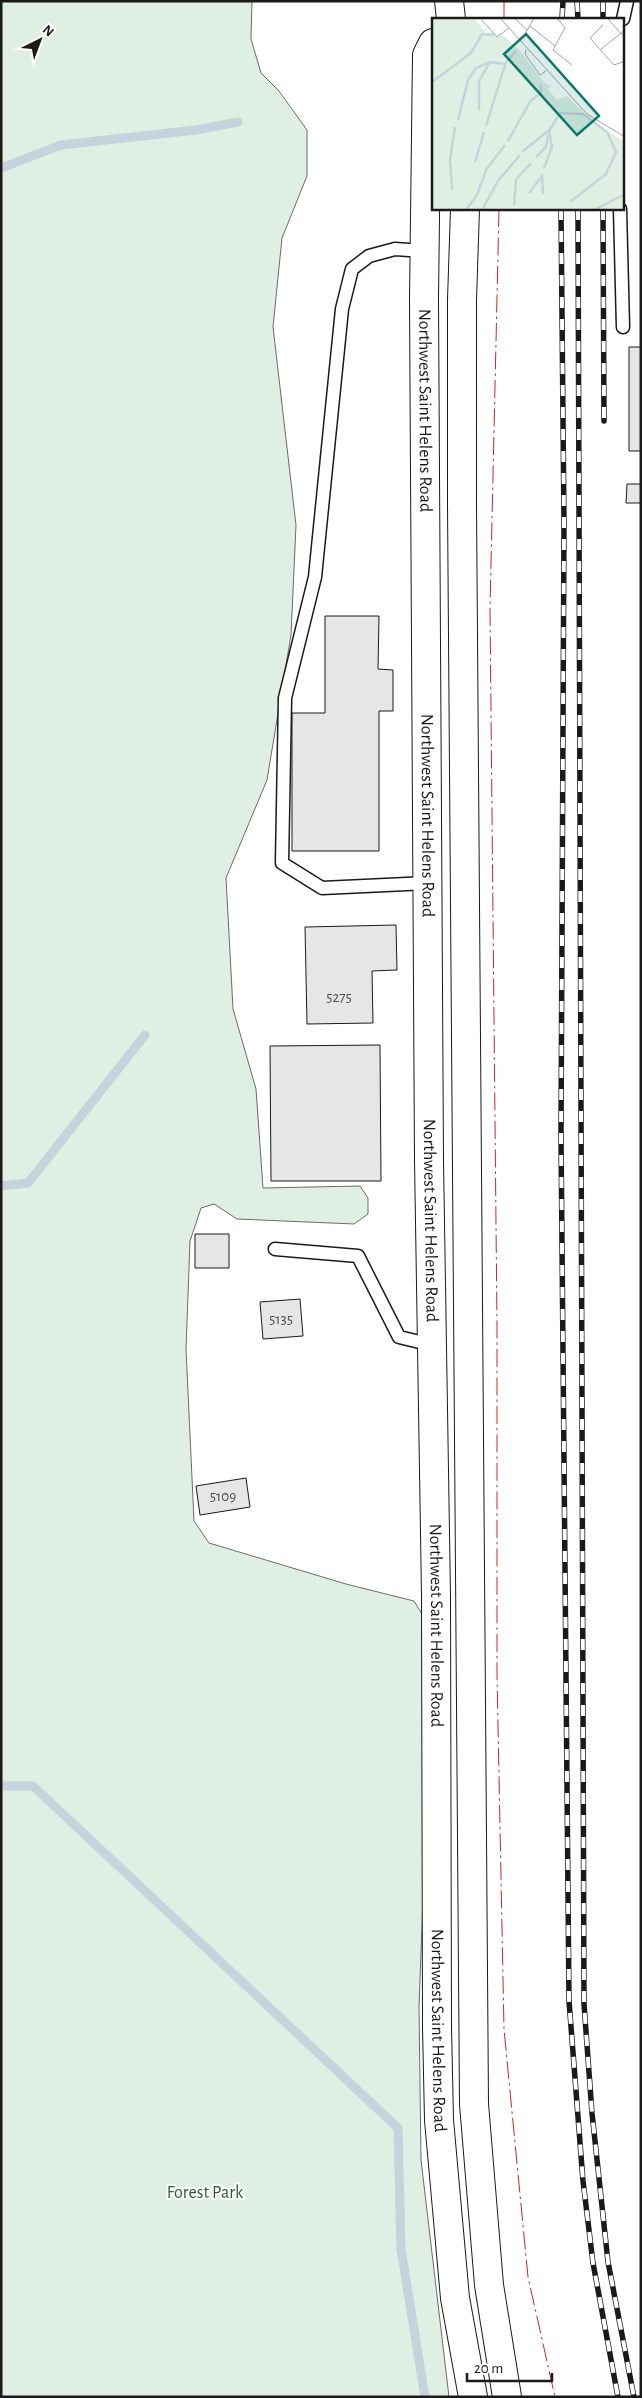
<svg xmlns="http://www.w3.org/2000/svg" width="642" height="2398" viewBox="0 0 642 2398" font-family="'Alegreya Sans',sans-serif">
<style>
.green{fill:#e0efe3;stroke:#6a6a6a}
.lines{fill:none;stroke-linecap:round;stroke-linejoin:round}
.stream{stroke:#c6d2dc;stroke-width:9}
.building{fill:#e6e6e6;stroke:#1a1a1a}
.lane-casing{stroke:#1a1a1a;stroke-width:15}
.highway-casing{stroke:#1a1a1a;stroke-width:30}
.lane{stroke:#fff;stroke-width:12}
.highway{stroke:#fff;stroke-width:28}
.rail-casing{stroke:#1a1a1a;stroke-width:5.5}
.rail{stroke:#fff;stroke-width:4;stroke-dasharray:11;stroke-linecap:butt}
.power{stroke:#c62828;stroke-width:1;stroke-dasharray:18 4 2.5 4;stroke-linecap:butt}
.labels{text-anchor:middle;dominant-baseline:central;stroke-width:4;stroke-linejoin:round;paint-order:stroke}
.number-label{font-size:15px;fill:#4d4d4d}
.street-label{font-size:18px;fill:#1a1a1a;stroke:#fff}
.park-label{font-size:18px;fill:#2b5a34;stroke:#fff}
.inset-river{fill:none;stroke:#c6d2dc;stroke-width:2.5}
.inset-road{fill:none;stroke:#a3a3a3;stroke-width:1}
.view{fill:#0f766e;fill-opacity:0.15;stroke:#0f766e;stroke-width:2.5}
.inset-edge{fill:none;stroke:#1a1a1a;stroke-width:2.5}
</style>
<rect width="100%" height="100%" fill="#fff"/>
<path class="green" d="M1,1h251l-1,38 10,34 18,18 28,39v46l-25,62 -9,89 23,198 -5,110 -24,145 -41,98 7,131 23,80 7,99 97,-2 8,12v16l-14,10 -117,-5 -23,-15 -13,4 -11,33 -4,108 8,172 15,22 137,41 68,17 19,31 -14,375 2,153 28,237h-448z"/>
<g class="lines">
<path class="stream" d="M1,168l60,-23 135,-15 42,-8
M1,1186l27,-3 117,-148
M1,1786h32l365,342 3,121 24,148"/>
</g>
<path class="building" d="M629,347h12v104h-12z
M627,484h14v19h-15z
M325,616h54l-1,53 15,1v41h-14v140h-87v-138h33z
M396,925l1,45 -25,1 1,52 -66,1 -2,-97z
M380,1045l1,136h-110l-1,-135z
M195,1234h34v34h-34z
M300,1299l3,37 -40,3 -3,-37z
M246,1478l4,29 -50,8 -4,-29z"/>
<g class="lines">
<defs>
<path id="lane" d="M623,19l4,-18
M620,209l3,118
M424,251l-29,-2 -26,7 -17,13 -10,40 -27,268 -30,121 -3,165 40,25 106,-5
M275,1249l83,7 41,81 33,8"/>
<g id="highway">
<path d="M449,1l2,18"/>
<path id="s1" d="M433,43l-6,12 -3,244 5,861 7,436 1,431 2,93 16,178 18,99"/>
<path d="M465,209l-3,91v204l12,1600 15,181 18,112"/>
</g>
</defs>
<use href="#lane" class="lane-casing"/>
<use href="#highway" class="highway-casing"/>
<use href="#lane" class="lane"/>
<use href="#highway" class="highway"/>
<defs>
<path id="rail" d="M577,1l1,18
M603,1v18
M562,19l1,-18
M561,209l3,314 -3,613 8,865 14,180 10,82 25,134
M578,209l6,1795 8,109 16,149 26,135
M603,209l1,212"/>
</defs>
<use href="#rail" class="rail-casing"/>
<use href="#rail" class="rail"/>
<path class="power" d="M504,19v-18
M499,209l-9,400 7,716v349l7,355 24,248 27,120"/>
</g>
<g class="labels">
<g class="number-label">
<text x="339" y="997">5275</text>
<text x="281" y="1319">5135</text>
<text x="223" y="1496">5109</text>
</g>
<g class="street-label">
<text stroke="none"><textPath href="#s1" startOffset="369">Northwest Saint Helens Road</textPath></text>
<text stroke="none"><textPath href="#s1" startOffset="774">Northwest Saint Helens Road</textPath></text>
<text stroke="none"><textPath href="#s1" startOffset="1179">Northwest Saint Helens Road</textPath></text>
<text stroke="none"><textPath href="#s1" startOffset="1584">Northwest Saint Helens Road</textPath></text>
<text stroke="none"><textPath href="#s1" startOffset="1989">Northwest Saint Helens Road</textPath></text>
</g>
<g class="park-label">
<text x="205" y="2193">Forest Park</text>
</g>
</g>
<g transform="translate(432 18)">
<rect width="192" height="192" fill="#fff"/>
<path d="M0,0h42l12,15 5,-2 7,6 5,-2 17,16 23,30 6,5 5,-2 -6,5 9,11 10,-4 26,26 31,19v69h-192z" fill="#e0efe3"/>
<path class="inset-river" d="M0,64l39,-29 11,-19 12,1M47,92v-29l11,-19M26,102l10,-40 8,-12 14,-6 15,2 11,-13M54,108l19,-61M76,123l23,-41 10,-7v-8M90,134l26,-21M104,139l10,-10 2,-12M43,144l9,-30M112,150l8,-21 -3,-16 11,-18 23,1 24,18 9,20 -10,22 -36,28M110,156l1,20M20,172l-2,-30 5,-33M97,175l13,-17M82,187l2,-25 15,-17M34,192l11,-15 9,-25 19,-25M50,192l16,-29 22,-26M162,192l31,-16"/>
<path class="inset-road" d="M48,0l17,19 12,-9M68,0l87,96 38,23M82,0l13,12M175,0l18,20M171,7l-13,13 24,27 11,-4M98,8l25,20 10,-18 -8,-10M93,16l9,-16M93,16l10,12M123,28l-2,4 19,15M94,31l-1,5 15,21 6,-4M168,32l25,-20"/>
<path class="view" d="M94,16l73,82 -22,19 -73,-81z"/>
<rect width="192" height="192" class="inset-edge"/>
</g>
<rect width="642" height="2398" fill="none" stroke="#1a1a1a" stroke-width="5"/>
<g transform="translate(40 40) rotate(42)" stroke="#ffffff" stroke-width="4" paint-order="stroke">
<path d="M0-4L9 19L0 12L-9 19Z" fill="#1a1a1a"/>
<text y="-8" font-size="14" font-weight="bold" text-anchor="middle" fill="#1a1a1a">N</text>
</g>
<path d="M467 2373v8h85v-8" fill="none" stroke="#1a1a1a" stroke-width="2.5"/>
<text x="474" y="2373" font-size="15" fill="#1a1a1a" stroke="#ffffff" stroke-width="4" paint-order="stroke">20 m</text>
</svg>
